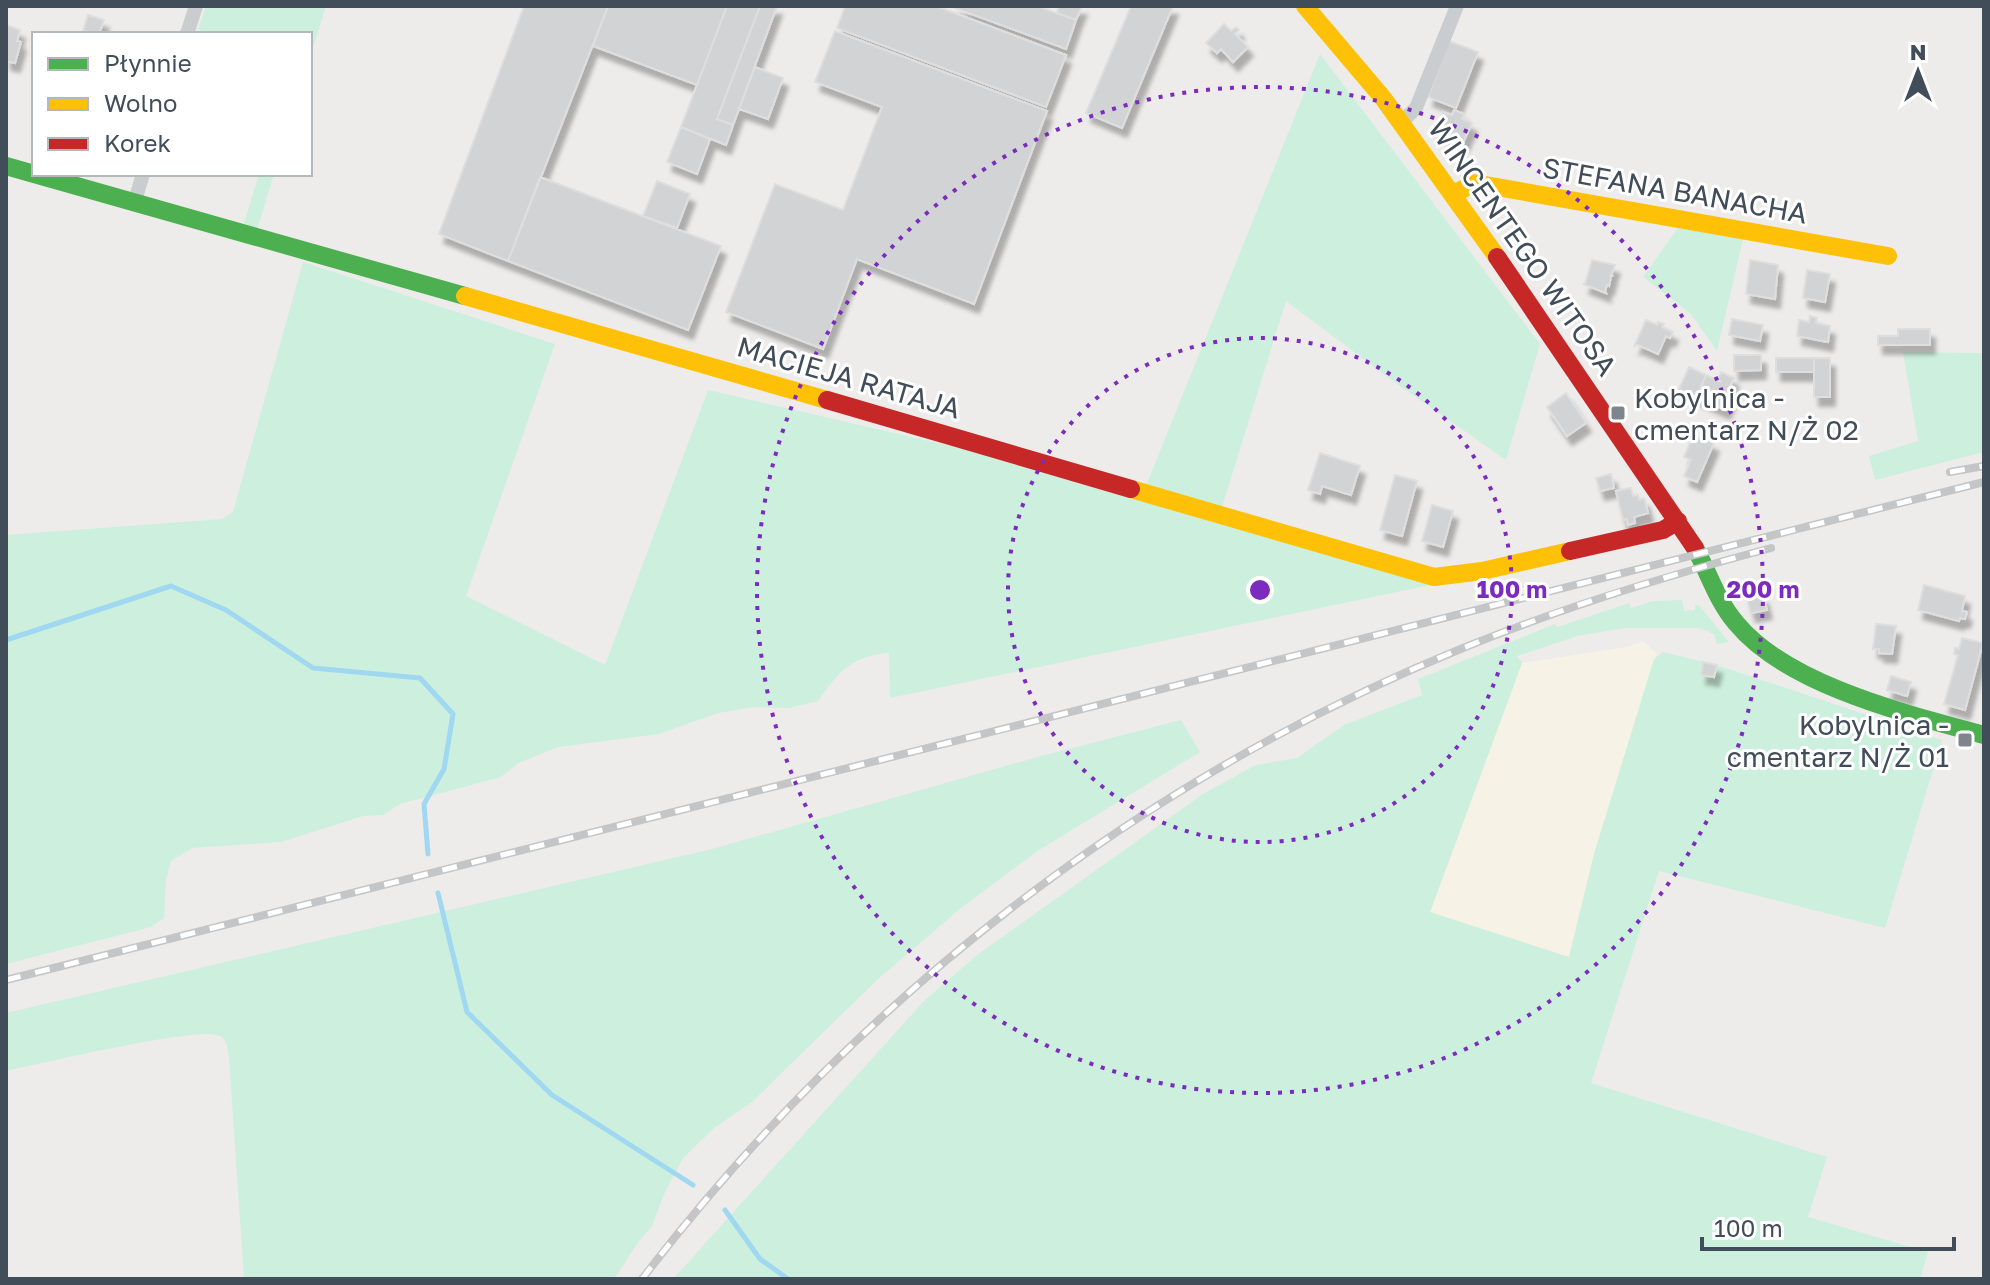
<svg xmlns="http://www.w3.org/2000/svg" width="1990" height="1285" viewBox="0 0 1990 1285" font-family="'Golos Text',sans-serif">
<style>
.commercial{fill:#f6f2e5}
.green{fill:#cdefdd}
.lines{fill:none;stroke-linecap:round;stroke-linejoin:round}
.stream{stroke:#9fd8f0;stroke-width:5}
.building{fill:#d2d3d4;stroke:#dededf;stroke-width:2;filter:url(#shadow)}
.street{stroke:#cacdd0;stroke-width:14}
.fast{stroke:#4caf50;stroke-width:18}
.slow{stroke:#ffc107;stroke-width:18}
.jam{stroke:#c62828;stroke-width:18}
.rail-casing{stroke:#c3c5c7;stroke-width:8}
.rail{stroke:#fff;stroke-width:5;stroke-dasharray:15;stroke-linecap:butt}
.ring{fill:none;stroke:#7b2cbf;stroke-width:4;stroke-dasharray:4 8}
.poi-dot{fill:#7e858d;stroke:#fff;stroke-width:3}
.labels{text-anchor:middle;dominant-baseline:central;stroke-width:6;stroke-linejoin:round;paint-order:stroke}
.street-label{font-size:28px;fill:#424d5a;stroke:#fff}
.poi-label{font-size:28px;fill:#424d5a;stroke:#fff;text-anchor:start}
.centre{fill:#7b2cbf;stroke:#fff;stroke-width:4}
.ring-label{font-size:24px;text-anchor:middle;font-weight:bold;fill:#7b2cbf;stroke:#fff;stroke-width:6;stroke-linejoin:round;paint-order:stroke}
</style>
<defs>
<filter id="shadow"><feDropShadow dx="5" dy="9" stdDeviation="2" flood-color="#0004"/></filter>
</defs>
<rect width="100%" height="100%" fill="#edeceb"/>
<path class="commercial" d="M1643,641l14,13 -63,200 -25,103 -139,-44 92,-250 104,-16z"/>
<path class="green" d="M206,6h120l-16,51v-23h-97l-15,-4z
M1320,54l220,290 -34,116 -113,-79 -107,-80 -64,206 -76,-21z
M259,174h15l-18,59 -13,-7z
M1678,228l65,11 -26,112 -26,-37 -48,-37z
M303,262l252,82 -89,252 139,69 103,-275 260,60 467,134 -545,114 -1,-45c-36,2 -51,19 -71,48l-29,7 -34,-1 -37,6 -59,21 -100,13 -41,16 -17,14 -101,27 -17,11 -20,1 -82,26 -89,6 -21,13 -5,19 -2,38 -13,9 -145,37v-429l216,-16 11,-7z
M1903,352l81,1v99l-109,28 -6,-24 49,-15z
M1682,600l2,11 11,-1v-5h4l30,37 -12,2 -3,-10 -15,-6h-74l-48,8 -60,20 5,7 -92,249 139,45 25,-103 60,-195 9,-7 54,13 225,75 -57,188 -226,-57 -68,212 236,74 -19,60 120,35 -8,27h-1247l251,-278 53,-46 226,-161 53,-29 41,-7 47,-33 78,-30 -4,-16 137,-55 2,3 72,-24 2,5 22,-7z
M1181,720l19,32 -161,98 -78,58 -83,71 -126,123 -38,26 -31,30 -18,34 -13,34 -13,15 -25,38h-370l-15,-221c-1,-7 -1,-18 -9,-22 -22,-10 -181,28 -214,35v-58l706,-164 333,-94z"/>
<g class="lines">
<path class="stream" d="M6,640l165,-54 55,24 87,58 107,10 33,36 -9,55 -20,35 4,50
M438,893l29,119 85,83 141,90
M725,1210l35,49 28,20"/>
</g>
<path class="building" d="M524,6h84l-100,255 -69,-27z
M608,6h119l-30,79 -104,-39z
M727,6h33l-43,113 16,6 -7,20 -45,-18z
M760,6h17l-44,119 -16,-6z
M845,6h91l130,49 -20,52 -209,-79z
M950,6h87l39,14 -10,29z
M1059,6h23l-6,14 -19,-7z
M1131,6h42l-51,122 -36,-15z
M88,15l16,5 -5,14 -16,-3z
M1224,24l7,7 5,-4 3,3 -4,4 13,13 -15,15 -12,-13 -4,4 -11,-10z
M6,25l14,5 -3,11 4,1 -6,21 -9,-2z
M835,31l212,80 -73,193 -117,-45 -34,90 -97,-37 49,-128 68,26 39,-103 -67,-25z
M1449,41l29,11 -22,56 -28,-11z
M755,67l28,11 -15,41 -29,-10z
M1454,110l10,4 -2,5 10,4 -9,20 -29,-12 9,-19 9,3z
M681,127l29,12 -13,35 -30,-12z
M540,177l181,69 -33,84 -180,-69z
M657,181l33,13 -13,34 -34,-12z
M1592,260l23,5 -4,10 2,1h-2l-2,10 -2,-1 -2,6 1,2 -23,-9h2z
M1750,260l28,5 -3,34 -29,-5z
M1807,270l23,4 -5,28 -22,-4z
M1810,316l7,2 -1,5 14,3 -2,16 -31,-6 2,-16 10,2z
M1732,319l31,6 -3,16 -31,-6z
M1646,320l11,5 1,-3 6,2 -2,3 11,5 -3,6 -4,-2 -8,18 -22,-10 -2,3z
M1898,329h32v16h-52v-9h20z
M1734,355h27v15l-27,1z
M1776,358h38v14h-38z
M1814,358h16v39h-16z
M1689,367l17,8 -9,22 -18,-8z
M1721,372l13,6 -4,8 5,2 -10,22 -28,-13 9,-22 15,7 -3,-3z
M1566,393l20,30 -19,13 -20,-29z
M1701,437l13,6 -17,39 -13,-6 7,-16 -7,-3 6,-14z
M1320,453l40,13 -9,29 -29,-9 -2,8 -12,-4z
M1611,474l3,14 -14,3 -4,-13z
M1395,475l22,6 -15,55 -22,-6z
M1631,488l2,8 5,-1 1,5 5,-2 4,15 -14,4 1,6 -7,2 -1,-6 -4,1 -7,-29z
M1432,505l21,6 -10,36 -21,-6z
M1924,585l41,11 -3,15 5,1 -2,7 -5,-1 -1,3 -41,-11z
M1756,593l1,3 6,-1 4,15 -16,3 -5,-17z
M1876,624l20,2 -4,28 -13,-1v-4h-6z
M1962,638l21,5 -18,67 -21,-6 14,-49 -4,-1 1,-6 4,1z
M1703,662l14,3 -3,12 -13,-2z
M1891,676l20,6 -4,14 -20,-6z"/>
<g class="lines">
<path class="street" d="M187,34l9,-28
M1402,122l14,-14 41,-102
M134,204l9,-30"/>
<path class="fast" d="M6,166l459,130
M1695,548c14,25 22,53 41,75 52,63 172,91 248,112"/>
<path class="slow" d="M1305,6l78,92 114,159
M1454,194l20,-11 414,73
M465,296l362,104
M1131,489l303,88 48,-6 88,-20"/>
<path class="jam" d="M1497,257l198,291
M827,400l304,89
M1570,551l93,-21 15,-9"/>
<defs>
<path id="rail" d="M1950,472l34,-6
M6,980l1978,-498
M642,1279c213,-278 496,-499 821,-631 100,-41 203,-72 308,-100"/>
</defs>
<use href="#rail" class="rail-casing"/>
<use href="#rail" class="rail"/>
</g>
<g class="ring">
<circle cx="1260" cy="590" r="252"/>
<circle cx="1260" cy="590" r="503"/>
</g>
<g class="poi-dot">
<rect x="1610" y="405" width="16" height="16" rx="4"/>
<rect x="1957" y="732" width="16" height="16" rx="4"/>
</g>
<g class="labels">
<g class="street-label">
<text transform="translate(1675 190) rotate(10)">STEFANA BANACHA</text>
<text transform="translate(1523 247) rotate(55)">WINCENTEGO WITOSA</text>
<text transform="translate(849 377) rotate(16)">MACIEJA RATAJA</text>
</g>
<g class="poi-label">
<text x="1634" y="397">Kobylnica -<tspan x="1634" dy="32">cmentarz N/Ż 02</tspan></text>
<text x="1949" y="724" text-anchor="end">Kobylnica -<tspan x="1949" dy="32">cmentarz N/Ż 01</tspan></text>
</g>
</g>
<circle cx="1260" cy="590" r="12" class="centre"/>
<g class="ring-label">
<text x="1512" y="598">100 m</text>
<text x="1763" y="598">200 m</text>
</g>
<rect width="1990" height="1285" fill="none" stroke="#424d5a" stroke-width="16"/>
<rect x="32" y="32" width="280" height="144" fill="#ffffff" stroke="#b3b8bd" stroke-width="2"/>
<rect x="48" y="58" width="40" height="12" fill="#4caf50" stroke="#b3b8bd" stroke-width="2"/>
<text x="104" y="72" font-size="24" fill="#424d5a">Płynnie</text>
<rect x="48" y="98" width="40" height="12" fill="#ffc107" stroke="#b3b8bd" stroke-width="2"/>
<text x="104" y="112" font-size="24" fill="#424d5a">Wolno</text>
<rect x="48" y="138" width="40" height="12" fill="#c62828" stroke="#b3b8bd" stroke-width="2"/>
<text x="104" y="152" font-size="24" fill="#424d5a">Korek</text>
<g transform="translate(1918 72)" stroke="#ffffff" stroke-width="6" paint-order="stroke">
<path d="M0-6L14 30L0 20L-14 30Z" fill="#424d5a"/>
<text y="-12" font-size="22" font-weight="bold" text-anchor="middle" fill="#424d5a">N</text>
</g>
<path d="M1702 1237v12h252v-12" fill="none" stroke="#424d5a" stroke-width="4"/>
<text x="1714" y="1237" font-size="24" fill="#424d5a" stroke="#ffffff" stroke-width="6" paint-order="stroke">100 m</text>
</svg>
